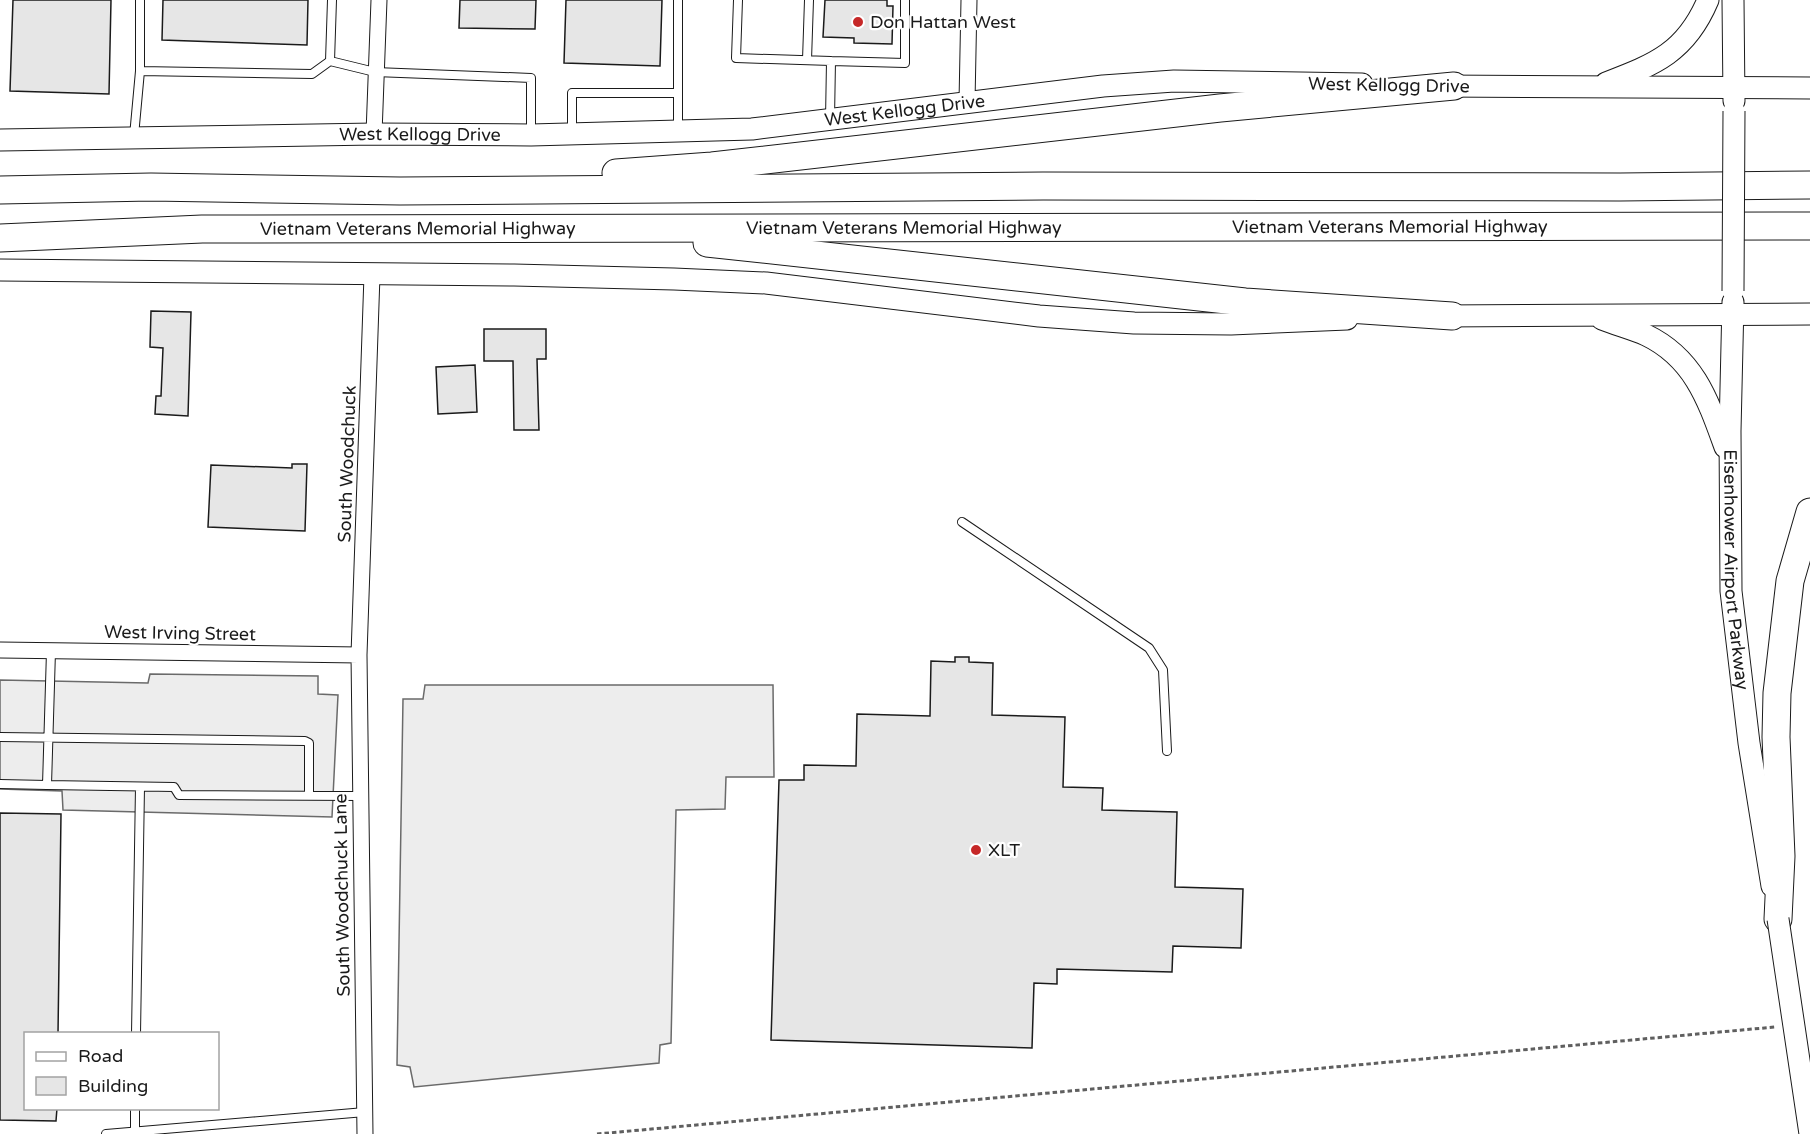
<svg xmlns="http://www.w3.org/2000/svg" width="1810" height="1134" viewBox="0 0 1810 1134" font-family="'Varela Round',sans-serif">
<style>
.parking{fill:#ededed;stroke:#6a6a6a;stroke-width:1.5}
.building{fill:#e6e6e6;stroke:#1a1a1a;stroke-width:1.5}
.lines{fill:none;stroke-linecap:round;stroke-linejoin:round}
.lane-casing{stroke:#1a1a1a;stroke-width:10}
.street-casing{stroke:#1a1a1a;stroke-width:17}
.secondary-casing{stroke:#1a1a1a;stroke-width:23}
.highway-casing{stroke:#1a1a1a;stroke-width:29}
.path{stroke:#5f5f5f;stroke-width:3;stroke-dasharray:4.5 3;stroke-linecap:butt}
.lane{stroke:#fff;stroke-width:8}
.street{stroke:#fff;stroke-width:15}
.secondary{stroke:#fff;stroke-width:21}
.highway{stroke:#fff;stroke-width:27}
.secondary-bridge-casing{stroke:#1a1a1a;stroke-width:23;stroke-linecap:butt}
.secondary-bridge{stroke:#fff;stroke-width:21}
.poi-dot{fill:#c62828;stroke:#fff;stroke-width:2}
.labels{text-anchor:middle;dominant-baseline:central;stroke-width:4.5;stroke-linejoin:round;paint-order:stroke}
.poi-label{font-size:18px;fill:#1a1a1a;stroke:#fff;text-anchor:start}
.street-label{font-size:18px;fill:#1a1a1a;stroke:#fff}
</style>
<rect width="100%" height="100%" fill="#fff"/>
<path class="parking" d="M150,674l168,2v18l20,1 -6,122 -269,-7 -1,-19 -62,-2v-109l148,3z
M425,685h348l1,92h-48l-1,32 -49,1 -5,233 -11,2 -1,18 -245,24 -4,-20 -13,-2 6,-366h20z"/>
<path class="building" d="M13,0h98l-2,94 -99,-3z
M163,0h145l-1,45 -145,-5z
M460,0h76l-1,29 -76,-1z
M566,0h96l-2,66 -96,-3z
M825,0h62v6h6l-1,38 -38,-1v-5l-31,-1z
M151,311l40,1 -3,104 -33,-2 1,-18h5l2,-48 -13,-1z
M484,329h62v30h-9l2,71h-25l-1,-69h-29z
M475,365l2,47 -39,2 -2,-47z
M292,464h15l-2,67 -97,-4 3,-62 81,3z
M955,657h14v5l24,1 -1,52 73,2 -2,70 40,1 -1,22 75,2 -2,75 68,2 -2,59 -68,-2 -1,26 -115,-3v15l-23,-1 -2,65 -261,-8 8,-260h25v-15l52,1 1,-52 73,2 1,-55 24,1z
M0,813l61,1 -3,220h-32v74h31l-1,13 -56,-1z"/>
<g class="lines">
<defs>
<path id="lane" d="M332,0l-2,61 45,11 156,6v56
M738,0l-2,58 95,3
M807,60l2,-60
M140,71v-71
M678,93v-93
M830,119l1,-58 74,2v-63
M572,131v-38h106v37
M134,136l6,-65 172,3 18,-13
M962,522l187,126 14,22 4,81
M51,651l-4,134 127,2 5,8 182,1
M0,737l305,4 4,2v52
M0,784l47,1
M136,1034l4,-247
M135,1132v-24
M106,1134l259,-22"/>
<path id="street" d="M967,102l2,-102
M374,134l5,-134
M0,650l359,5
M365,1134l-6,-479 13,-380"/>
<g id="secondary">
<path d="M1733,0l1,101"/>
<path d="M1606,83c50,-19 80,-31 102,-83"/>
<path d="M1439,86l371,2"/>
<path id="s1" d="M0,140l374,-6 157,1 221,-6 351,-43 71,-5 188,3"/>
<path d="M0,270l514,5 160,4 92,4 273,33 95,7 97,1 116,-5"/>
<path id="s2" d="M1733,302l-3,129 1,160 18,152 23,143"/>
<path d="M1439,316l371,-2"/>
<path d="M1602,319c15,6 30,10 44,16 48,23 62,65 79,112"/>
</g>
<g id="highway">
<path d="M616,173l96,-7 508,-58 234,-22"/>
<path d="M0,190l151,-3 249,4 643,-5 577,1 190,-2"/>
<path id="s3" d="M0,238l202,-9 1608,-3"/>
<path d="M707,243l538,59 207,14"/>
<path d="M1778,919l3,-63 -5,-119 1,-44 13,-112 20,-69"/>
</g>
</defs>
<use href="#lane" class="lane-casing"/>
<use href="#street" class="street-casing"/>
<use href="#secondary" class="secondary-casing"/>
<use href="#highway" class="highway-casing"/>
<path class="path" d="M597,1134l1178,-107"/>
<use href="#lane" class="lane"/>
<use href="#street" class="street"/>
<use href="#secondary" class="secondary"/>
<use href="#highway" class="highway"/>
<defs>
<path id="secondary-bridge" d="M1733,291l1,-180
M1778,919l32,215"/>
</defs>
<use href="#secondary-bridge" class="secondary-bridge-casing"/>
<use href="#secondary-bridge" class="secondary-bridge"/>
</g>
<g class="poi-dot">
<circle cx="858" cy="22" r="6"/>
<circle cx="976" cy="850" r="6"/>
</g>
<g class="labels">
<g class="poi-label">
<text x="870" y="22">Don Hattan West</text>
<text x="988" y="850">XLT</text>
</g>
<g class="street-label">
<text transform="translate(1389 85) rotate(1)">West Kellogg Drive</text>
<text stroke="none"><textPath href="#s1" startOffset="906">West Kellogg Drive</textPath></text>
<text stroke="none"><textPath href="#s1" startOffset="420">West Kellogg Drive</textPath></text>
<text stroke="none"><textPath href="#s3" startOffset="904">Vietnam Veterans Memorial Highway</textPath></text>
<text stroke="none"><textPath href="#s3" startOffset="1390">Vietnam Veterans Memorial Highway</textPath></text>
<text stroke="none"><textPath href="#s3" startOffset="418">Vietnam Veterans Memorial Highway</textPath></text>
<text transform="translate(347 464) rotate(-88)">South Woodchuck</text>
<text stroke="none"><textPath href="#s2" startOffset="268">Eisenhower Airport Parkway</textPath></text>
<text transform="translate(180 633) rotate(1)">West Irving Street</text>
<text transform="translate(342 895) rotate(-91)">South Woodchuck Lane</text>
</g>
</g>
<rect x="24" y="1032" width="195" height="78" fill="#ffffff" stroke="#a3a3a3" stroke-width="1.5"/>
<rect x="36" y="1052" width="30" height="9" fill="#ffffff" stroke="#a3a3a3" stroke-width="1.5"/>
<text x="78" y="1062" font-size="18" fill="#1a1a1a">Road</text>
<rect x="36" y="1077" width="30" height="18" fill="#e6e6e6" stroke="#a3a3a3" stroke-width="1.5"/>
<text x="78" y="1092" font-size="18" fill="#1a1a1a">Building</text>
</svg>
